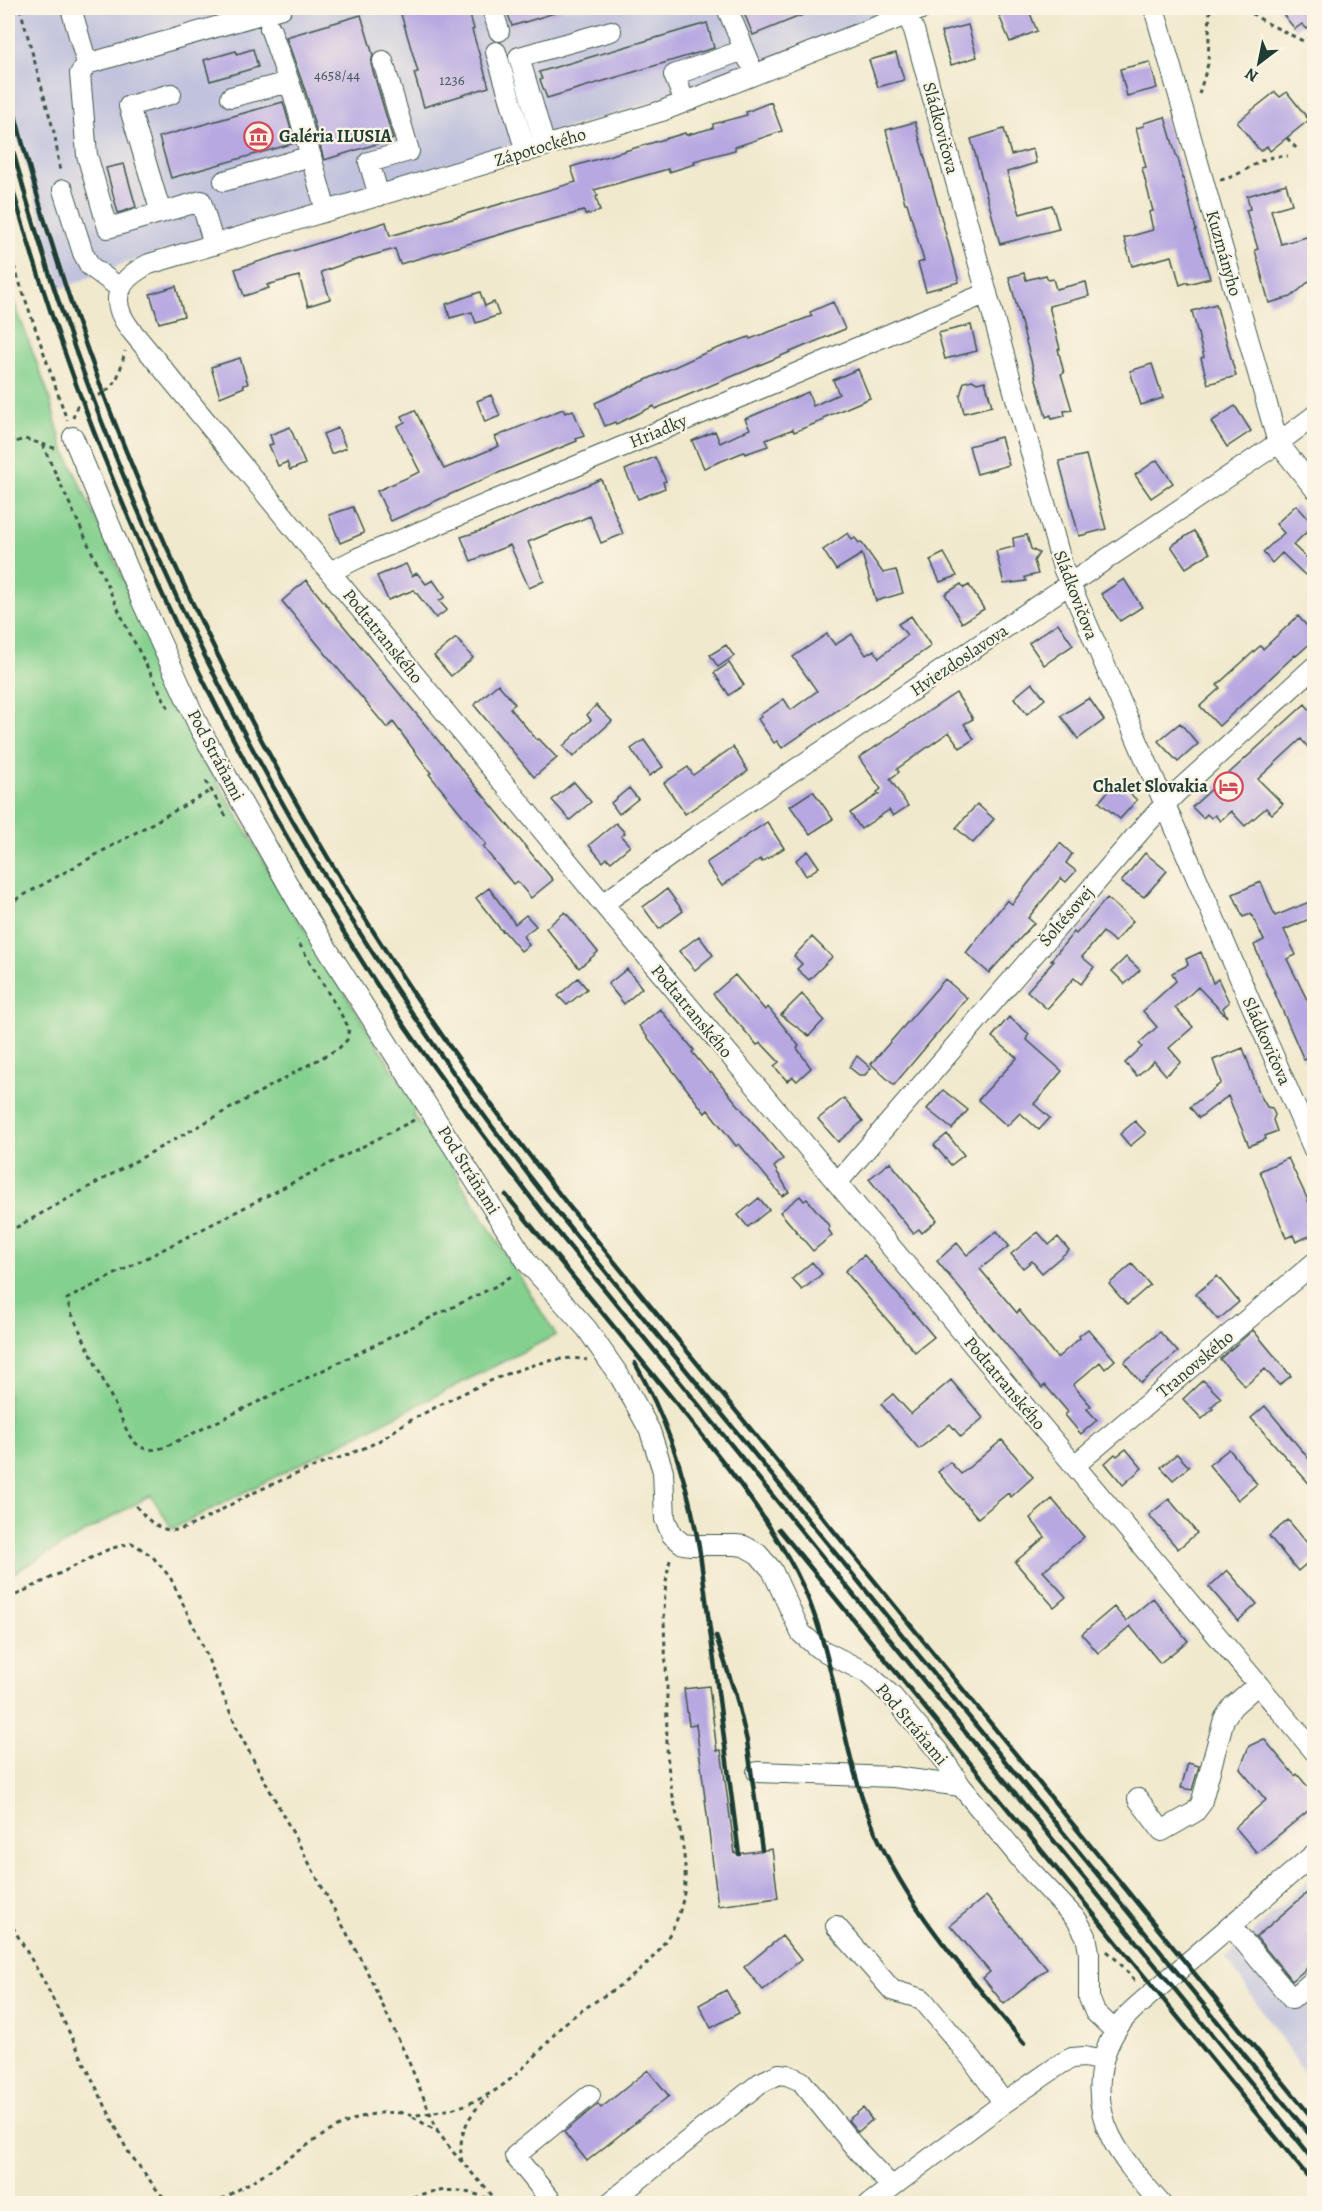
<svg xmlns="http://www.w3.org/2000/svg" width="1322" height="2211" viewBox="0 0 1322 2211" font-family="Alegreya,serif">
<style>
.industrial{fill:#c1c2dd}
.green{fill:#84d08e;stroke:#528661;stroke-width:1.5}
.building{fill:#b8a8e2}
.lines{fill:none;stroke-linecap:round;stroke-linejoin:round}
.minor-casing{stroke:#3e574b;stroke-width:22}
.path{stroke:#3e574b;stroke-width:3;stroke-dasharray:4.5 4.5;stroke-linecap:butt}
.minor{stroke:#fff;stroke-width:20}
.rail{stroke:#1f3d34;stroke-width:4.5}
.labels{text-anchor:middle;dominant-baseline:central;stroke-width:4.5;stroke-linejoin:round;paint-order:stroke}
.number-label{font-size:15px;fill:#455860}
.street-label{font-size:18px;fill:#1f3d34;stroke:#fcf5e5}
.poi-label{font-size:18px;font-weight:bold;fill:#1f3d34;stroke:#fcf5e5;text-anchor:start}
</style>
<rect width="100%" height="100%" fill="#fcf5e5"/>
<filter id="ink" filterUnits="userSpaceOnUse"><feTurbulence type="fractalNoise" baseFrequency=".0167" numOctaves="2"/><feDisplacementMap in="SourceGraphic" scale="12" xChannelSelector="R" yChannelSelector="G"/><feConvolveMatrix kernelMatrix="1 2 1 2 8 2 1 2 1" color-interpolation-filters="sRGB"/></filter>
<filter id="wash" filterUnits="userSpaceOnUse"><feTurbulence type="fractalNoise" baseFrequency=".008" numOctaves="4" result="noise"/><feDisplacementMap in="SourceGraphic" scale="24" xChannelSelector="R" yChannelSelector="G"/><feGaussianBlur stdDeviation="1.35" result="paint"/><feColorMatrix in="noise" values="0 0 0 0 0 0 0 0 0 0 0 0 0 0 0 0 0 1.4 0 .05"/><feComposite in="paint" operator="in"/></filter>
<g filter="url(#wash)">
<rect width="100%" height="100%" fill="#f1e9cd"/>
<path class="industrial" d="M8,8h889l-168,69 -70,23 -496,151 -43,14 -59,24 -53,-184z
M1314,1875v209l-9,-10 -79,-116z"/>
<path class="green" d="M8,286l40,107 14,51 145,320 81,138 127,203 -2,10 7,10 12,5 34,61 90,144 -384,194 -21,-34 -143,81z"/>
<g id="blocks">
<path class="building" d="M422,8h46l6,21 -2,1 17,57 -65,20 -10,-34 4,-1 -17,-58z
M506,8h54l1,3 -49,15z
M742,8h78l-67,27z
M996,8h32l9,23 -27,11z
M1278,8h36v15l-7,6 -5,-5 -7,5z
M361,15l12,40 -2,9 22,75 -69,21 -18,-67 -20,-56z
M707,23l7,25 -167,50 -7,-18 2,-1 -3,-7z
M968,25l9,32 -26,8 -10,-33z
M253,49l5,18 -48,14 -6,-21 32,-9 1,3z
M896,53l8,27 -26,7 -9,-27z
M1150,62l7,26 -30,8 -7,-27z
M1275,92l5,5 7,-5 22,28 -39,31 -3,-5 -7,5 -23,-29z
M283,102l12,41 -124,35 -12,-41z
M771,102l11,29 -47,16v3l-41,11 1,3 -26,8 -1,-3 -74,21 4,6 -2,1 4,14 -15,4 -1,-4 -42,11 -142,42 -5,-15 -43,12 -31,11 9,27 -22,7 -9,-30 -32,9 2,3 -25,8 -9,-27 151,-47 4,14 186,-54 -5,-15 114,-34 1,2 27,-7v-4l34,-9 -1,-3z
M1165,117l12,41h1l18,72 -1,1 15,47 -22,6v-2l-8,3 -8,-29 -40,10 -8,-28 29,-8 -4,-18 4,-1 -11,-43 4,-1 -10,-39 8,-2v-3z
M915,122l44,160 -33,9 -8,-28 6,-2 -17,-58h-2l-19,-73z
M1004,129l7,26 22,-6 3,14 -29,9 13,42 32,-9 7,24 -59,15 -29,-105z
M124,164l12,43 -18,6 -12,-45z
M1286,184l6,20 -21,6 10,34 33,-9v42l-23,20 -22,6 -14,-53 3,-1 -12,-39 4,-1 -3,-13z
M1024,273l2,7 20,-5 2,5 5,-1 3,10 30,-7 3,14 -40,10 11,43h-2l6,24 -3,1 11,36 -8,1 1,5 -13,3 -1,-4 -5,2 -37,-140z
M176,286l8,30 -25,7 -9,-29z
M480,292l5,14 9,-4 5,13 -23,8 -4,-11 -22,6 -4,-14z
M833,302l12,27 -190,80 -1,-3 -38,18 -1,-2 -10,4 -10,-23 110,-50 44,-16 1,2 62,-23 -2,-4z
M1216,304l20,72 -28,8 -7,-26 3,-1 -12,-46z
M971,325l6,26 -32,8 -7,-26z
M240,358l8,26 -5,1 1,2 -24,10 -9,-30z
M1152,364l11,34 -22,7 -11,-34z
M858,369l12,29 -47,20 1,2 -30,12 -1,-3 -27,11 2,6 -23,8 -1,-2 -40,16 -12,-27 23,-10 5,12 30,-14 -5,-10 63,-27 5,14 26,-12 -6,-14z
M972,380l5,3 8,-2 7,25 -28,7 -4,-17 4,-14z
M491,395l9,21 -15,6 -8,-21z
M1235,406l16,25 -24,16 -16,-25z
M563,409l2,4 8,-3 11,26 -8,3 1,2 -86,35 -100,45 -14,-30 43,-19 -23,-46 8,-4 -3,-6 13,-6 29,59 55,-23 -4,-9z
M290,427l15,37 -15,6 -3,-8 -9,4 -9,-21 4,-1 -3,-9z
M338,428l8,20 -15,6 -8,-20z
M1001,437l8,28 -32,9 -8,-28z
M1086,455l20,74 -27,7 -20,-75z
M655,457l11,24 -3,1 2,6 -27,11 -13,-29z
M1157,460l16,23 -22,15 -16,-23z
M601,479l22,55 -22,9 -11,-27 -62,26 16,39 -15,7 -19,-43 -39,16 -10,-24 25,-8z
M1296,505l18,20 -21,20 21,20 -9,10 -23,-22 -10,10 -9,-11 21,-19 -8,-9z
M353,507l11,26 -24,10 -11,-28z
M1194,531l16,22 -24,15 -15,-22z
M848,533l4,7 3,-2 4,5 2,-1 22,31 13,-3 7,23 -27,8 -14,-47 -26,16 -13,-20z
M1027,535l4,14 8,4 -5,8 4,13 -13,3 1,4 -22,3 -8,-33 18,-4 -1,-9z
M944,553l13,23 -17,6 -10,-22z
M406,564l6,12 5,-3 9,11 7,-4 12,17 -6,4 8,9 -11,8 -22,-28 -26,10 -11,-24z
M1124,579l18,28 -22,14 -19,-27z
M306,580l247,300 -22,18 -14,-17 -4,3 -30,-37 3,-3 -57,-70 2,-1 -38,-51 -6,6 -105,-127z
M961,584l3,4 5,-3 15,24 -22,14 -17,-29z
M911,616l20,30 -149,102 -5,-7 -3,2 -16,-24 3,-2 -1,-2 24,-16 7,11 26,-19 -24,-34 34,-23 8,11 17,-11 14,21 8,-5 5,8 28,-23 -9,-11z
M1298,616l16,18v6l-18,16 -1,-1 -76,71 -19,-20 20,-18 -3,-3 43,-39 3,3z
M1058,623l15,22 -29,20 -15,-22z
M456,638l17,20 -22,18 -17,-20z
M726,645l8,11 -16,11 -8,-12z
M729,663l15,22 -15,10 -15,-22z
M1032,683l13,16 -18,15 -13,-16z
M498,684l17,20 -5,4 27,32 2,-1 18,19 -23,19 -60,-72z
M956,693l17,26 -9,5 10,15 -14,9 -11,-16 -52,37 2,3 -9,7 18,27 -15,10 -4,-6 -28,19 -11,-16 29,-19 -2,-2 4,-3 -22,-31z
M1089,698l15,22 -26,19 -17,-23z
M1305,704l9,11v39l-13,-15 -43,40 25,25 -11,10 -6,-6 -21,18 -14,-15 -11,10 -5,-6 -4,3 -4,-4 -4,4 -11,-11z
M596,705l16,16 -39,36 -10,-11 28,-26 -4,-5z
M1180,723l18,21 -20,18 -20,-21z
M644,740l19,27 -14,9 -18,-27z
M733,747l15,24 -63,43 -21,-31 24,-16 5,8z
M574,782l17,20 -21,18 -18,-20z
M1116,782l21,18 -17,19 -21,-17z
M629,788l9,11 -19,15 -8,-11z
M813,791l20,28 -23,15 -20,-28z
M977,804l17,15 -21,24 -17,-15z
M767,822l17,26 -22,14 -2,-3 -38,27 -16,-23z
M616,823l9,10 -4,3 9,10 -19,16 -4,-4 -4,4 -14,-17z
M1060,843l12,11 -6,9 10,8 -10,11 -5,-4 -33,40 6,5 -45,50 -23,-20 41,-53 5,4z
M808,851l11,16 -13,9 -10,-16z
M1145,853l22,18 -23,26 -23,-15z
M1261,882l14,34 39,-16v17l-30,13 12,25 -9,4 27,55v41l-10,5 -50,-115 10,-5 -13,-26 -8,3 -10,-23z
M489,888l26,36 11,-9 10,11 -13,10 6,9 -8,6 -18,-21 -1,1 -26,-33z
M667,889l16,22 -24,18 -16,-22z
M1107,898l26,23 -18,21 -12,-10 -21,25 12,10 -13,17 -7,-6 -27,31 -20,-18 27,-30 -3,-1 23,-28 2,2z
M565,912l33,40 -19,16 -33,-40z
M699,936l14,19 -18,15 -16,-19z
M812,937l20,20 -23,23 -12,-11 5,-5 -8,-8z
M1201,952l12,31 5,-4 11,23 -6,6 4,9 -29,-30 -23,21 18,19 -24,21 12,14 -15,13 -12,-14 -17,15 -12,-13 17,-16 -3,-4 18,-16 -14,-16 33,-30 -4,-8 16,-8 -2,-6z
M1126,957l14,13 -15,14 -13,-13z
M627,969l15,19 -18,16 -16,-20z
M735,975l30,35 3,-3 31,39 -2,2 14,20 -14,13 -4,-4 -6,4 -13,-15 5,-4 -18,-19 -4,2 -44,-51z
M578,978l9,11 -20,16 -9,-9z
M945,979l22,19 -73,87 -23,-21z
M802,994l22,26 -15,16 -28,-21z
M660,1009l34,41 -2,2 18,22 1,-2 72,87 -9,8 15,25 -7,4 -43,-52 -3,2 -28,-36 -3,3 -66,-87z
M1009,1017l20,17 -3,5 36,32 -28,33 16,14 -11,12 -19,-17 -13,13 -29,-26 39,-42 -25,-21z
M1243,1048l17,47 7,12 5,1 3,7 -2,5 4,11 -12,5 1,3 -17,7 -21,-50 -29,22 -9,-11 31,-24 -8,-23z
M857,1056l14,12 -6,7h-6l-10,-8z
M943,1090l25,20 -16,19 -25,-20z
M844,1098l19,23 -25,21 -20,-23z
M1135,1121l11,12 -16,13 -10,-12z
M947,1134l17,21 -13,10 -17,-20z
M1288,1158l26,55v21l-18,8 -3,-7 -7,3 -26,-67z
M890,1162l47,58 -15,13 -3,-4 -6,4 -44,-54z
M800,1196l4,5 3,-2 23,28 -2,2 4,6 -19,16 -33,-39z
M759,1198l10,12 -21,17 -10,-12z
M997,1231l12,15 -29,23 37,44 2,-3 38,48 23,-20 -1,-2 9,-7 27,31 -10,9 -5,-7 -27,23 18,21 -4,3 10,11 -16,14 -16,-19 3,-3 -23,-27 -3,3 -105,-127 20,-18 10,12z
M1038,1232l11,13 9,-8 11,13 -27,23 -10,-12 -9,7 -12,-14z
M864,1255l70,82 -19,15 -70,-81z
M812,1262l10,12 -20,16 -10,-11z
M1132,1264l18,21 -23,20 -18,-21z
M1217,1276l22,26 -21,18 -22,-26z
M1253,1330l38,46 -12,9 -14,-16 -20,17 -25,-27z
M1160,1332l18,20 -37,31 -17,-21z
M951,1380l32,38 -22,19 -11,-13 -31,25 -38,-45 12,-10 18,20z
M1203,1380l18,18 -10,9 2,2 -11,10 -19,-20z
M1265,1406l49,59v24l-63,-71z
M1002,1440l31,37 -22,20 -3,-4 -30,25 -40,-46 12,-10 11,12z
M1126,1449l16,19 -19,17 -18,-22 10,-9 2,2z
M1229,1449l28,35 -19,16 -29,-35z
M1177,1454l12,13 -16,13 -12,-13z
M1052,1499l32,38 -41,34 23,26 -12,10 -39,-45 30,-25 -15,-19z
M1169,1499l28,34 -19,16 -29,-34z
M1288,1520l26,31v6l-16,14 -29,-35z
M1227,1570l30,34 -19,17 -29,-34z
M1153,1598l35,43 -28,22 -30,-37 -32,27 -16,-19 32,-27 12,14z
M709,1686l8,65 4,-1 14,104 37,-5 6,49 -60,8 -22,-182 -7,1 -5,-36z
M1264,1739l31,37 2,-2 17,20v12l-57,47 -22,-26 31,-27 -26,-31 9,-23z
M1188,1763l11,3 -7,24 -11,-2z
M1314,1887v75l-22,19 -36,-44z
M986,1896l61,73 -43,35 -21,-26 7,-6 -40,-47z
M782,1936l19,24 -38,30 -19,-23z
M726,1990l13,23 -28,15 -12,-23z
M648,2070l21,26 -82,65 -23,-29 34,-28 3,4z
M863,2108l9,12 -14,12 -10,-12z"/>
</g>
</g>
<g filter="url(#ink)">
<use href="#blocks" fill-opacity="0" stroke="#3e574b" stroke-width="1.5"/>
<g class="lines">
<defs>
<path id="minor" d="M71,8l16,56 195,-56
M492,8l7,23
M727,8l22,53
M904,8l10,22 149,538 251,582
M924,8l-262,103 -513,153c-32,16 -41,36 -19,65l473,575 711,847
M1154,8l124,435 36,45
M270,28l24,68 32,115
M496,52l30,100
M87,64l-7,10 7,81 21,73 93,-27 13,44
M231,97l58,-15
M685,102l-11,-27 70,-25
M545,146l-26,-89 92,-26
M224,181l87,-25
M63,190l20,63 7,13 31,23
M379,196l-10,-34 40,-11 -26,-90
M161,213l-32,-107 42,-12
M73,437l67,160 60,132 103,182 224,351 60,67 33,48 15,26 15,28 13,40 2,48 7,16 11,9 8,1h45l8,1 14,8 14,16 29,63 17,15 49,25 25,23 46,55 23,35 68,83 48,51 9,16 3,16v46l6,14 20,19
M330,572l28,-14 629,-265
M603,904l94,-68 581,-393 36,-27
M837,1183l311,-361 29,-30 137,-125
M1075,1465l239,-202
M757,1772l137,5 67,9
M1138,1799l24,32 33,-19 6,-8 23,-85 9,-13 25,-22
M836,1926l56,64 30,9 50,60 32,44
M1231,1926l61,73 22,-19
M554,2204l-39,-48 75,-61
M608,2204l152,-121 19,-9 8,1 14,6 56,69 34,36
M869,2204l135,-101 58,-40 10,-5 12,-1 19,4
M1161,2204c-18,-21 -38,-43 -50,-67 -19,-38 -14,-85 13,-118 6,-7 13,-13 20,-19l170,-146"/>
</defs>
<use href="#minor" class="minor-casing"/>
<path class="path" d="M20,8l35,128 5,36
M1244,8l21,14 38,19 11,-6
M1199,94l9,-30 2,-56
M1287,138l10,11
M1220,180c28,-5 37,-26 68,-24
M8,249l59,171
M73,418l4,-12c35,-17 39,-15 48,-55
M8,444l17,-5 17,5 84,182 44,85
M42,444l15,5
M206,781l22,39
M8,904l202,-113
M414,1120l-347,179 3,11 59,125c10,15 21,18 38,11l331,-161 15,-10
M8,1232l331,-184 8,-8 2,-12 -52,-88
M136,1506c11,13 22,26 41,24 15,-2 47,-22 62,-30 24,-12 49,-23 75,-33 30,-12 61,-19 86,-41 42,-22 141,-78 187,-66
M8,1599l101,-50 23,-6 20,13 18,21 28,58 40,96 127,236 43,93 30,72
M8,1919l37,64 82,167 33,44 14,10
M1107,1951l12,11 18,22
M399,2112c13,4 23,3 36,0 46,-7 72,-26 103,-59 11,-11 19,-24 31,-33 30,-24 65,-38 89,-69 50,-63 17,-119 10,-187 -2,-26 -1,-52 -1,-78 -2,-44 -7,-87 4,-130
M413,2117l25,15 15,20 45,50
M462,2162c-5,-26 6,-48 26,-65
M214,2204c23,-13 45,-27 67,-41 37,-24 73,-55 120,-50
M396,2204c28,-13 52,-18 82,-9 7,3 15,4 21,9"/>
<use href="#minor" class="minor"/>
<path class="rail" d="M8,87c100,406 300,791 560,1118l746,915
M8,133c105,396 297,759 550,1080l756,927
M8,173c79,283 203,554 362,801 55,85 116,166 178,246l766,940
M506,1195c52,64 105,128 157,192 48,59 97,117 133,185 39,75 42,163 72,242 33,88 97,157 156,229
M635,1363c34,60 54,122 65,190l39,301
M779,1529l535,655
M716,1636l20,60 11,45 15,109"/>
</g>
</g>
<defs>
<symbol id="museum-ring" viewBox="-11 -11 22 22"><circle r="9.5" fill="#fcf5e5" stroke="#d1495b" stroke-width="1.5"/><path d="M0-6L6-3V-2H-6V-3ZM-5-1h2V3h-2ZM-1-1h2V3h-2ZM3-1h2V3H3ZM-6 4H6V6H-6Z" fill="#d1495b"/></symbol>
<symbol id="hotel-ring" viewBox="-11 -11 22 22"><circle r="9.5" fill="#fcf5e5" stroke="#d1495b" stroke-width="1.5"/><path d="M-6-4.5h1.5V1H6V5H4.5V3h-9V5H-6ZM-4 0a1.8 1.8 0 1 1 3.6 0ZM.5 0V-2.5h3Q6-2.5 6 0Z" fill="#d1495b"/></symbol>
</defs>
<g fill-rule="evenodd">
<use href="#museum-ring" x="242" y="120" width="33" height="33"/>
<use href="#hotel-ring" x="1212" y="770" width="33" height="33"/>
</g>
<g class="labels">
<g class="number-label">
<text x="337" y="75">4658/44</text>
<text x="452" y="80">1236</text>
</g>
<g class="street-label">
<text transform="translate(941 128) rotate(75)">Sládkovičova</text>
<text transform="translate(540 147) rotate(-17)">Zápotockého</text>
<text transform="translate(1224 253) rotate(74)">Kuzmányho</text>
<text transform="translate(658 431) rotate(-23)">Hriadky</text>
<text transform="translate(1076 595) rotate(69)">Sládkovičova</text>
<text transform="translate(383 636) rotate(51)">Podtatranského</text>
<text transform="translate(959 660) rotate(-34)">Hviezdoslavova</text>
<text transform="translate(216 755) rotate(62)">Pod Stráňami</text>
<text transform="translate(1066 916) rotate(-49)">Šoltésovej</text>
<text transform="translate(692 1011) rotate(50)">Podtatranského</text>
<text transform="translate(1267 1041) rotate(66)">Sládkovičova</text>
<text transform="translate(469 1170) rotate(58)">Pod Stráňami</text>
<text transform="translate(1195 1364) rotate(-40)">Tranovského</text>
<text transform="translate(1005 1383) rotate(50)">Podtatranského</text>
<text transform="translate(912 1724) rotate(50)">Pod Stráňami</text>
</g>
<g class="poi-label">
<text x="279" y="136">Galéria ILUSIA</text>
<text x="1208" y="786" text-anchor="end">Chalet Slovakia</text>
</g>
</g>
<rect width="1322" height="2211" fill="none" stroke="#fcf5e5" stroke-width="30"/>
<g transform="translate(1259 63) rotate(212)" stroke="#fcf5e5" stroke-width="4.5" paint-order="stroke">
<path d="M0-4.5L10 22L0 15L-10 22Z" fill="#1f3d34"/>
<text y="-9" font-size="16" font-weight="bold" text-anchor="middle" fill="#1f3d34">N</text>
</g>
</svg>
